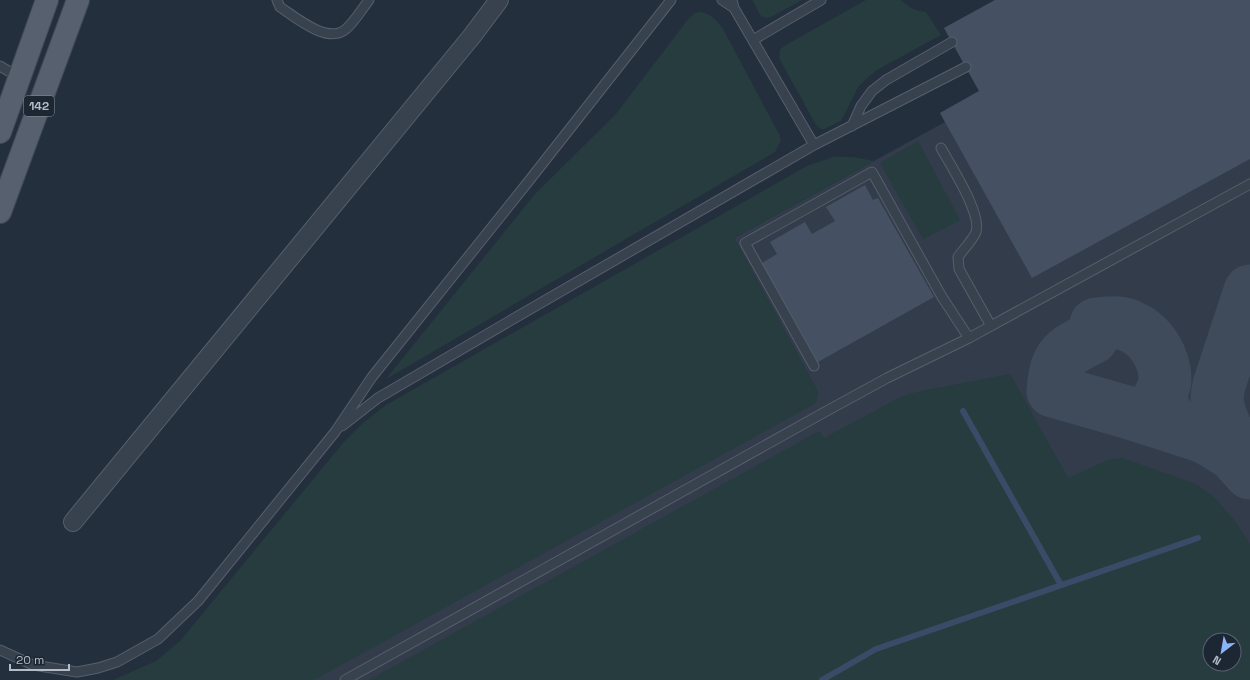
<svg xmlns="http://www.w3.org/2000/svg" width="1250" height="680" viewBox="0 0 1250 680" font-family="'Space Grotesk',sans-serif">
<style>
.airport{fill:#323c4b;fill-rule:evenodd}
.green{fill:#263c3f;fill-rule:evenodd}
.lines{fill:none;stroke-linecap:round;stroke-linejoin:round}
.stream{stroke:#394c67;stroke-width:6}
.taxiway{stroke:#3f4a5a;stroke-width:53}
.building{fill:#455162}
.lane-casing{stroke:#565f6c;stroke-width:11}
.street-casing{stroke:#565f6c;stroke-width:20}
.primary-casing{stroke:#414a57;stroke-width:24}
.lane{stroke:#38414e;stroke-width:9}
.street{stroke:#38414e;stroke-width:18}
.primary{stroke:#56606e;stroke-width:22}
.labels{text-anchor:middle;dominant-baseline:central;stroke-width:4;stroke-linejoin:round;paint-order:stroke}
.shield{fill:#1d2633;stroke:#878f9c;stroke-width:1}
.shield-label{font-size:12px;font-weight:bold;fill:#b4bcc9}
</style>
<rect width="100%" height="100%" fill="#242f3e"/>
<path class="airport" d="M995,0h255v680h-950l518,-288 -84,-154 211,-116 -5,-9 39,-22 -35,-63zM1210,640h24v24h-24z"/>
<path class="green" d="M752,0h50l-31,17 -5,1 -5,-2z
M866,0h35c9,8 12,10 25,12l15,23 -64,35 -10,8 -9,9 -17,34 -17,8h-3l-5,-4 -37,-67 1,-8 4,-4z
M701,12c10,2 15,8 21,15l57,107 2,6 -6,12 -389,227 149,-185 81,-80 73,-96 6,-5z
M918,141l42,79 -37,19 -43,-76z
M833,157h20l21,4 -140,77 84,154 -2,11 -502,277h-201l43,-19 24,-20 163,-198 20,-20 23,-18 421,-239z
M1010,374l58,104 40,-18 14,-2 74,26 18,13 20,23 16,24v136h-881l450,-249 5,7 79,-42 18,-5zM1210,640h24v24h-24z"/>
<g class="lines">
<path class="stream" d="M963,411l98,174
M822,680l54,-31 322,-111"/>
<path class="taxiway" d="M1173,427l-14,-29c2,-5 6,-12 6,-18 0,-23 -14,-45 -35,-54 -10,-5 -24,-3 -34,-2l-4,14c-30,15 -36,18 -39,53l77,22 75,24 28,17 17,19
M1248,468c-11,-21 -28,-43 -31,-68 0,-4 1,-10 2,-15l31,-94"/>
</g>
<path class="building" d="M995,0h255v159l-218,119 -92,-165 39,-22 -35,-63z
M865,185l8,15 5,-2 56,99 -116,65 -56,-99 15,-9 -7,-12 35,-20 7,12 23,-13 -9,-14z"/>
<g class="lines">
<defs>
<path id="lane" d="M277,0l3,7c15,10 48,38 66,22 9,-8 16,-20 23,-29
M722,0l12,8 -2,-8
M734,8l80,137
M753,40l68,-40
M0,66l20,12
M852,126l9,-20 11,-15 14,-11 66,-38
M941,148c10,18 41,66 35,84 -3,8 -14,19 -18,25l1,12 32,57
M814,366l-69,-123 127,-71 70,125 27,41
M342,426l36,-28 135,-79 301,-174 152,-78
M0,650l33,15 44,7 21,-4 19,-6 41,-23 40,-38 137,-169 37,-55 156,-195 143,-182
M345,680l478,-267 64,-35 82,-40 281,-154"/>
<path id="street" d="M73,522l399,-486 27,-36"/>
<path id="primary" d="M0,132l47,-132
M0,212l78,-212"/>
</defs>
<use href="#lane" class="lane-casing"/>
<use href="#street" class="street-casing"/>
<use href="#primary" class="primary-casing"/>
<use href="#lane" class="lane"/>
<use href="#street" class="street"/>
<use href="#primary" class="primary"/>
</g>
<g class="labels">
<rect class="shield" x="24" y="96" width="30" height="20" rx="3"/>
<g class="shield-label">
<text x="39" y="106">142</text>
</g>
</g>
<g transform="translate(1222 652) rotate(211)"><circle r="19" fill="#1d2633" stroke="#59626f"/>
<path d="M0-3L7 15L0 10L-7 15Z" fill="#8ab4f8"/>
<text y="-6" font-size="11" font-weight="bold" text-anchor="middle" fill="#b4bcc9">N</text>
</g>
<path d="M10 664v6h59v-6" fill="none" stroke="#b4bcc9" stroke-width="2"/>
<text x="16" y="664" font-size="12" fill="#b4bcc9" stroke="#1d2633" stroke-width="3" paint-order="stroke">20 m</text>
</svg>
